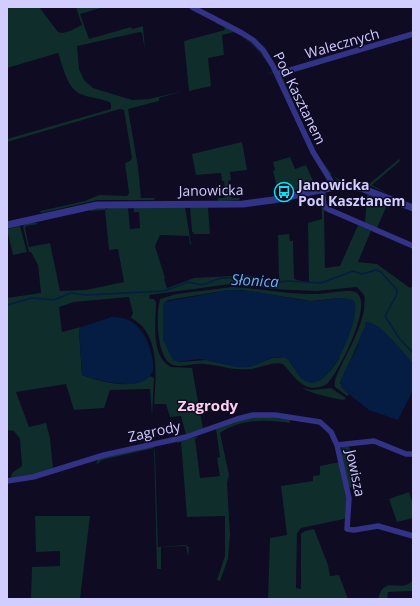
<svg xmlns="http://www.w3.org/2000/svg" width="420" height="606" viewBox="0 0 420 606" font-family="'Open Sans',sans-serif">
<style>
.green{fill:#0e2d2b;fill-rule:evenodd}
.water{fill:#051d42}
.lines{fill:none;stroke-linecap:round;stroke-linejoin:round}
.stream{stroke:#051d42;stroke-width:1.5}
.minor{stroke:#323286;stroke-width:5.5}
.tertiary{stroke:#323286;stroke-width:7}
.labels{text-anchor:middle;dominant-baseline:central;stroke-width:3;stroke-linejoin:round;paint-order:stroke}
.street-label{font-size:14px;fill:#d1cdff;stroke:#0e0b22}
.poi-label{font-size:14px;font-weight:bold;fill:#d1cdff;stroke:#0e0b22;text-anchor:start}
.water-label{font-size:15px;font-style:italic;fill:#5bb8ff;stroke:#0e0b22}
.neighbourhood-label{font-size:15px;font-weight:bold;fill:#ffcfef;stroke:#0e0b22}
</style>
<rect width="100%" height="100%" fill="#0e0b22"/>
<path class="green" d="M7,7h32l19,25 4,1 8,-2 12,-6 -6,-18h28l-24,7 9,25 42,-12 1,2 11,-3 2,25 -3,-18 -2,-1 -63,14 2,23 5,11 9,8 39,12 17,-1 34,-8 -24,7v3l-31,8 10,58 3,31h14l-1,2h-56l-57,13 -1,-2 45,-10 14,-6 28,1 2,-3 -4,-30 5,-2 2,-3 -8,-48 -4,-1 -113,33v-3l104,-30v-6c-10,-5 -21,-5 -31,-9 -14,-7 -17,-29 -22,-41l-51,15z
M215,23h2c26,13 44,22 56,50l-7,1 7,-2c-10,-18 -21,-30 -39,-40l-12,3 2,20 -16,3 3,28 -22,5 -5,-50 41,-11 -1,-3z
M372,48l-90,28c11,25 34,88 56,103 5,3 23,5 30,6l31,-26 1,2 -28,24 15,8 -19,-8 -30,-4 -6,-7 -2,1 -26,-44 -24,-56z
M242,142l5,28 -17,2 1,8 -3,1 2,14 2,3h8l-1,2 -21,1v-3h6l2,-3 -2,-14h-2l-1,-8 -25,2 -4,-21z
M290,157l5,12 11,-4 9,20 -36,10 -6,-24 2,-1 -2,-8z
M321,194l2,15 1,-2 9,7 -9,-3 1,57 15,-2 18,-41 13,6 -13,31 19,2 33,24 3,-2v78l-18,-20 -30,-16 -25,55 5,8 4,3 -2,2 -12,-9c-5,-12 35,-61 29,-92l-7,-8 -41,4 -43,-2 -23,-4 -19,-1 -82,11 1,4h4l2,3c0,20 -6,54 15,65l21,1 11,61 -17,6 -5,-19 -11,1 -4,-13h-12c2,-28 7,-71 -23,-86l2,-5 -4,-16 -55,5 -15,5 3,25 19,-5 -2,3 3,45c19,7 52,16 68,1l4,2 -2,39 -2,-28 -40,1 -6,18 -30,2 -8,-26 -50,8 13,35 17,-4 4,15 3,30 -21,7 -21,3 1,-5 10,-7 -2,-27 -6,-8 -7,-1v-132l34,-5 -3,-28 -7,-13h-2l-6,-25 1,-2 10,-3 4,2 -12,2 -1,2 4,19 21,-4 10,48 26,-1 38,-8 -6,-33 -9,1 -4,-40 -15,1 1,-3 12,-1 4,3 1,-3 20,1 2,21 10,-1 -1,-16h-5v-4l51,-1 6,37 -1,1 -1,-9 -29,-1 -5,11 10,32 -1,1 3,9 27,-10 55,-3 20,7 10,-2 -1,-45 11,-1 1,7h3l1,38 15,4 -1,-60 14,-4z
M367,194l21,9 -11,25 -12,-5z
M190,207h18l2,27h25h-41l-2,-3z
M20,226l7,26 -14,3 -6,-26z
M232,287c29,1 57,8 86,7 9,0 32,-6 39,-1 16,12 -18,79 -30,91 -22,12 -32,-7 -44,-20 -9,-3 -23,4 -33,5 -16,2 -31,-4 -46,-5 -10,-1 -22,4 -31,1 -17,-6 -17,-52 -13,-66l16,-5zM229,290h12l70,11 30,-3 13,22 -16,40 -6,9 -18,13 -13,-4 -13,-19 -4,-2 -11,1 -25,9h-9l-33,-7 -26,2 -17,-22v-34l5,-6z
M302,388l10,2 19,-2 15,10 -2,2c-12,-2 -31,-6 -42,-12z
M261,416l29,4v3c-24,-4 -49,-4 -70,10l9,42 -2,8 3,52 -2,24 -8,22 -3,-1 8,-24v-40l-38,1 -6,-75 -4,1v-2l20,-4 1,1 -3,1 5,39 20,-2 -3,-18 3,-1 -4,-28 25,-10z
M154,446l1,7 3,94 27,-2 4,2 -1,10 -2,-11 -25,1v22h-4l-3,-121 -52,12 -6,5 2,-6z
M349,446l9,40 -10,2 -7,-34 1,-7z
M339,462l9,37 -1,17 -3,3 -43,9 -4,5 -1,55 5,1v-55l4,-3 9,-2 14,36 2,11 9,-1 9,24h-80l2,-61 17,-3 -6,-49 32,-5v-5l7,-1v-9z
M409,492l4,12v14l-16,4 -8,-23z
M35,516h55l-10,83h-49l1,-32 28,-1v-15l-24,1z
M413,579v11l-2,1 -23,1 -1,7h-9c6,-27 25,-3 35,-20z"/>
<path class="water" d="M229,290c28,-1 55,9 82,11 15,1 29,-7 43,0 8,14 -19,74 -35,80 -23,9 -23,-22 -36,-24 -12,-2 -24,9 -35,10 -18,2 -34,-8 -51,-8 -8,1 -17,5 -24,1l-10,-20v-34l1,-4z
M112,317c24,-1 35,18 40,39 1,7 3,14 -2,20 -12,16 -53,4 -68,-1l-3,-45 2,-3z
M365,322c14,-2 39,31 48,42v26l-15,30 -29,-10 -24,-19 -4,-5v-7l16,-31 5,-16 3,-4z"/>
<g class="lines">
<path class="stream" d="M7,305l25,-7 22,2 17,-7 15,2 78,-4 24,-9 14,3 19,-7h19l9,-2 20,7 19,-2 33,2 32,-12 9,3 14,-4 5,2 16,18 -1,6 -11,20 14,22 14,15"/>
<path class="minor" d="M192,7l50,26 11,7 10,10 10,16 40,86 21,34
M277,74l136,-40
M322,188l2,18 6,4 83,36
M337,445l37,-4 32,13h7
M7,481l26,-4 71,-22 82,-18 51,-18 16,-4h22l45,7 11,10 6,13 12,53 -2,31 7,1 24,-4 35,10"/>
<path class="tertiary" d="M7,225l90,-20 146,-1 30,-4 66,-14 22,2 52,20"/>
</g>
<defs>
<symbol id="bus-ring" viewBox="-11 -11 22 22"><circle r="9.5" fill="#0e0b22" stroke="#00e7f8" stroke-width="1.5"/><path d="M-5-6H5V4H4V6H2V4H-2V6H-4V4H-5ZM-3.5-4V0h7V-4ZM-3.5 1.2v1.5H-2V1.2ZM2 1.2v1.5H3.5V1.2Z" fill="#00e7f8"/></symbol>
</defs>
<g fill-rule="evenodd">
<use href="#bus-ring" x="273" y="181" width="22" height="22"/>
</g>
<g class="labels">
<g class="street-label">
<text transform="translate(342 43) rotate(-16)">Walecznych</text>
<text transform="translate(300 98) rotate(64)">Pod Kasztanem</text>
<text transform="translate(211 190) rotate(-1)">Janowicka</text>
<text transform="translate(154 431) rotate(-12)">Zagrody</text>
<text transform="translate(356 473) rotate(78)">Jowisza</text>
</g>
<g class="poi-label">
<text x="298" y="184">Janowicka<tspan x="298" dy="16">Pod Kasztanem</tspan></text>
</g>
<g class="water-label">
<text transform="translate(255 280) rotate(3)">Słonica</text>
</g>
<g class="neighbourhood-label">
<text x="208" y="405">Zagrody</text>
</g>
</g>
<rect width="420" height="606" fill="none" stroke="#d1cdff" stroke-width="16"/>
</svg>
